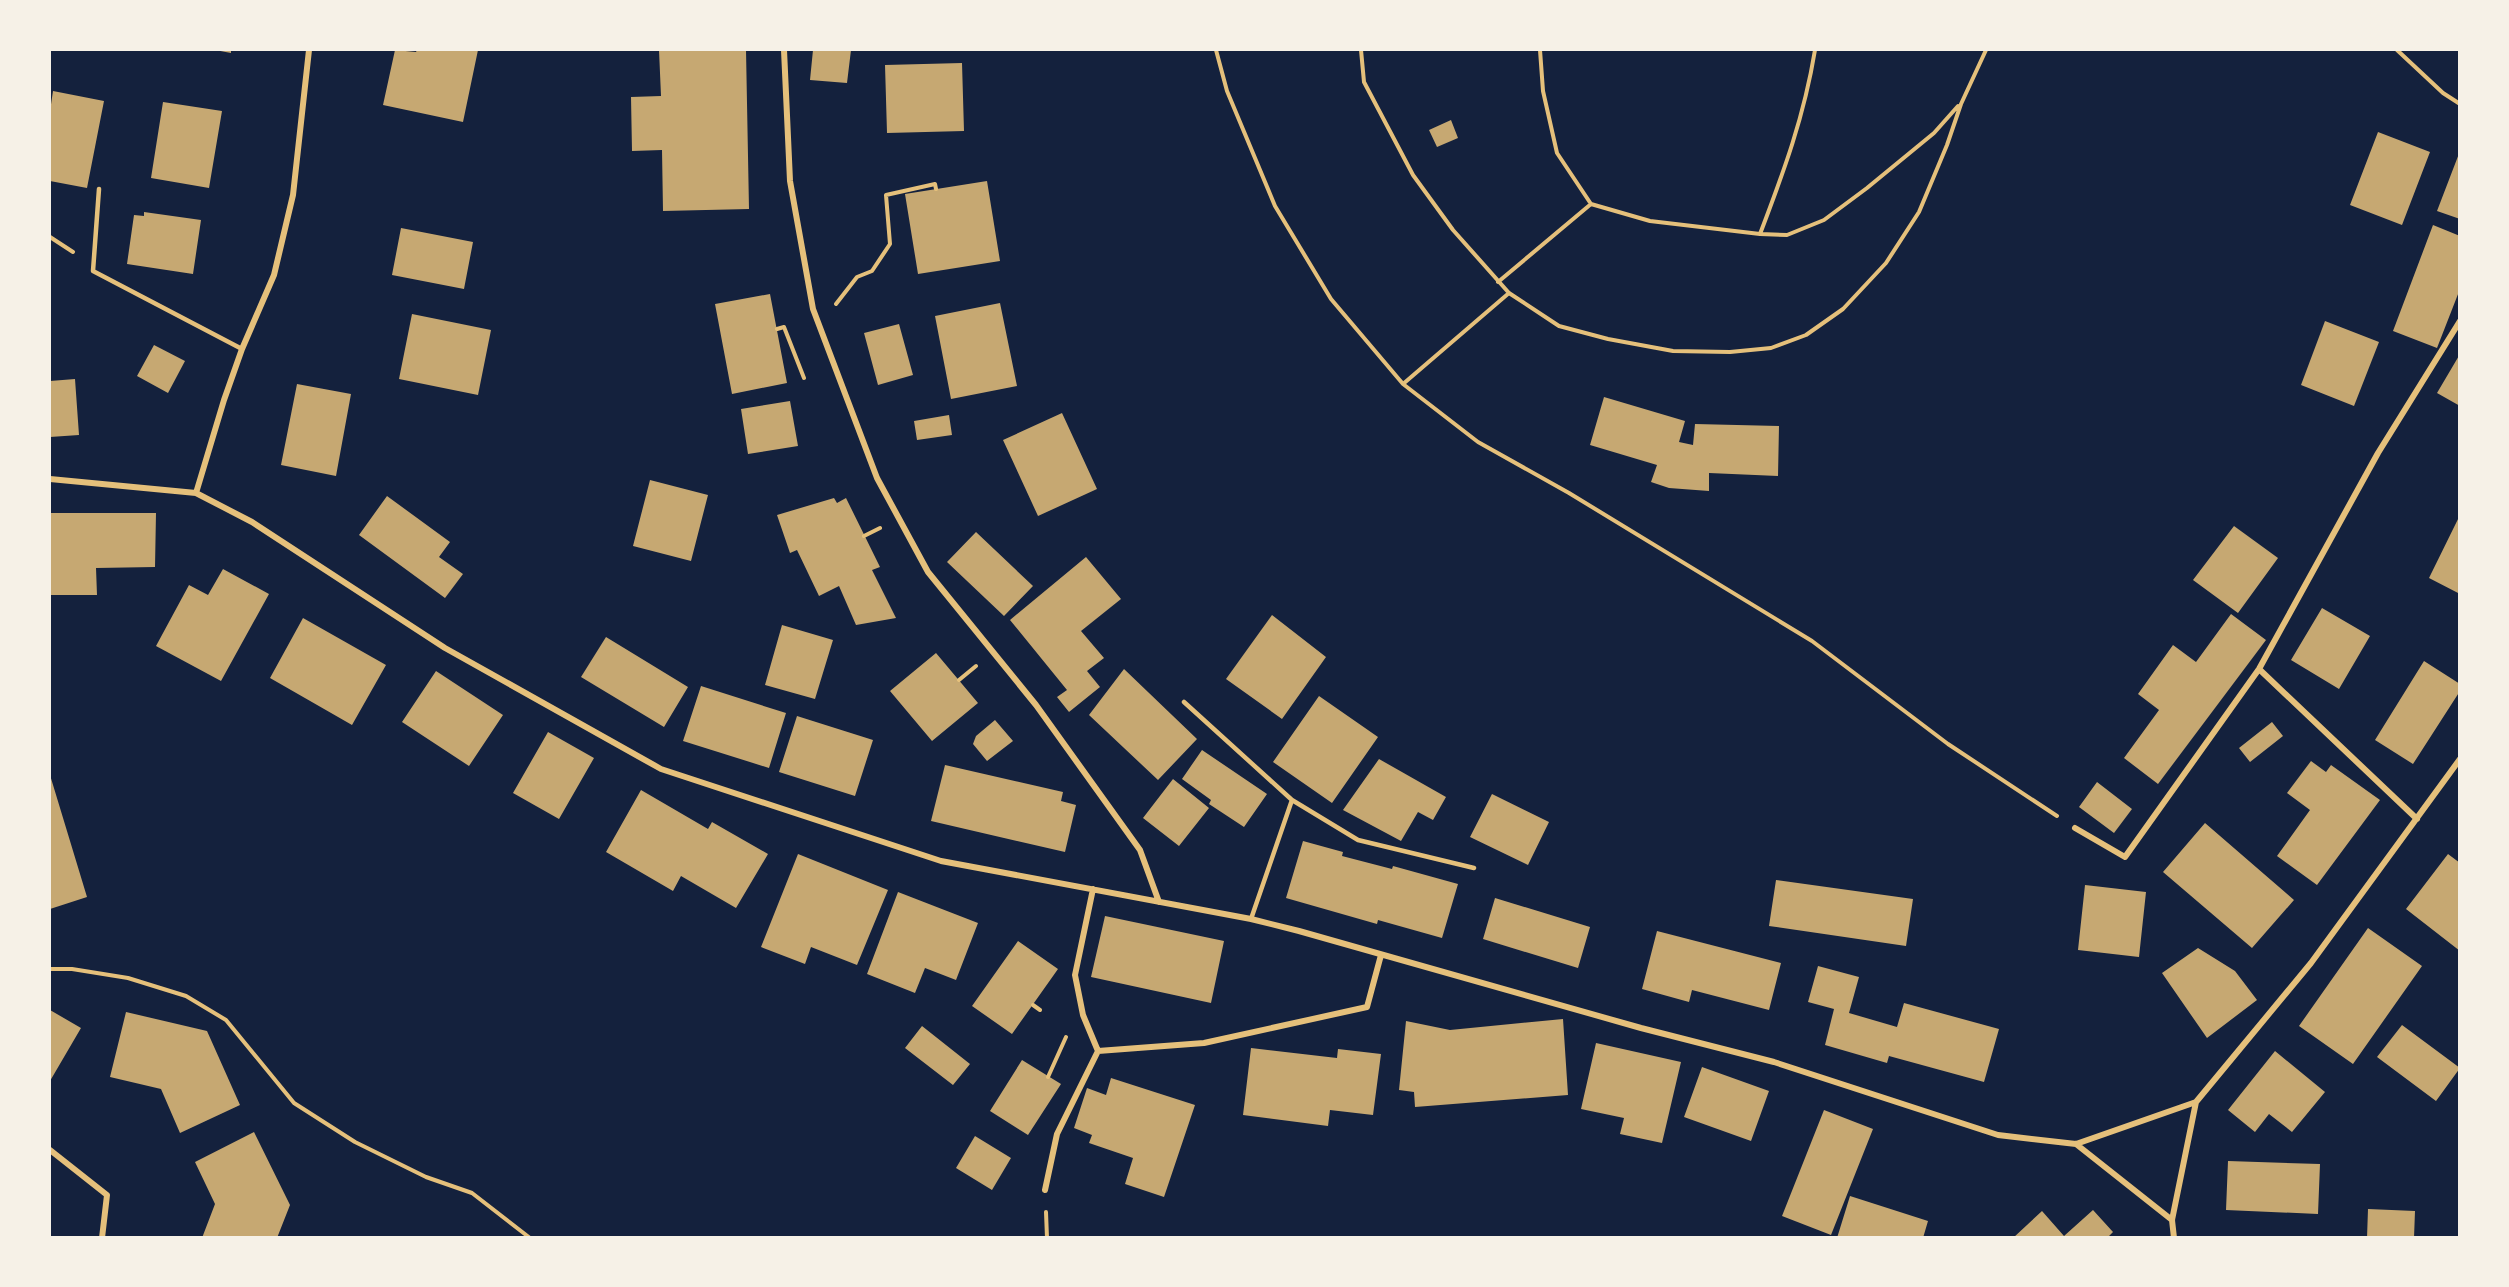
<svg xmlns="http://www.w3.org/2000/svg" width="2509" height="1287" viewBox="0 0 2509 1287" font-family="Signika,sans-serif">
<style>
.building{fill:#c6a872}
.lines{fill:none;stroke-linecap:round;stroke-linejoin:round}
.path{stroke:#e5c07b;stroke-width:4}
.service{stroke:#e5c07b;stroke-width:4.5}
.minor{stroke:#e5c07b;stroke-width:6}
</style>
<rect width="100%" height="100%" fill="#14213d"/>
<path class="building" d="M215,50h16v3z
M395,50l21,2 1,-2h61l-15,72 -80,-17z
M659,50h87l3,159 -86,2 -1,-61 -30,1 -1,-54 30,-1z
M813,50h38l-4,33 -37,-3z
M962,63l2,68 -77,2 -2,-68z
M53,91l51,10 -17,87 -37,-7v-70z
M163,102l59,9 -13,77 -58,-10z
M1451,120l7,18 -21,9 -8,-17z
M2378,132l52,20 -28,73 -52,-20z
M2460,151v68l-23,-8z
M987,181l13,80 -82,13 -13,-80z
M144,212l57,8 -8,54 -66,-10 7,-49 10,1z
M2433,225l27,11v53l-23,59 -44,-17z
M401,228l72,14 -9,47 -72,-14z
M770,294l17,89 -55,11 -17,-90z
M1000,303l17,83 -66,13 -16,-83z
M412,314l79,16 -13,65 -79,-16z
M2325,321l54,21 -25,64 -53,-21z
M899,324l14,51 -35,10 -14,-52z
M154,345l31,16 -17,32 -31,-17z
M2460,354v52l-23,-13z
M75,379l4,56 -29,2v-56z
M297,384l54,10 -15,82 -55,-11z
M1604,397l81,24 -6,21 14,3 2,-21 84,2 -1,50 -69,-3v18l-40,-3 -18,-6 6,-17 -67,-20z
M790,401l8,45 -50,8 -7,-45z
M1062,413l35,76 -59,27 -35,-76z
M949,415l3,20 -35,5 -3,-19z
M650,480l58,15 -17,66 -58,-15z
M387,496l63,46 -11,15 24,17 -18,24 -86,-63z
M834,498l3,5 9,-5 34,69 -8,3 24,48 -40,7 -17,-39 -20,10 -22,-46 -7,3 -13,-38z
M50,513h106l-1,54 -59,1 1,27h-47z
M2460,515v79l-31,-16z
M2234,526l44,32 -40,55 -45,-33z
M976,532l57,54 -29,30 -57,-54z
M1086,557l35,42 -40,32 23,27 -17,13 13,16 -31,25 -12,-15 10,-7 -57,-70z
M223,569l46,25 -48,87 -65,-35 33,-61 19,10z
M2322,608l48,28 -31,53 -48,-29z
M2231,614l35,26 -108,144 -34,-26 35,-48 -21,-16 35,-49 23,17z
M1272,615l54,42 -44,62 -56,-40z
M303,618l83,47 -34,60 -82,-47z
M782,625l51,15 -18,59 -50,-14z
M606,637l82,50 -24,40 -83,-50z
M936,653l42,50 -46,38 -42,-50z
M2424,661l36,23v7l-47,73 -38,-24z
M1124,669l73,70 -39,41 -69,-65z
M436,671l67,44 -34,51 -67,-44z
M701,686l85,27 -17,55 -86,-27z
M1319,696l59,41 -46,66 -59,-41z
M797,716l76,24 -18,56 -76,-24z
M995,720l18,21 -26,20 -14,-17 3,-8z
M2272,722l11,14 -33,26 -11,-14z
M548,732l46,26 -35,61 -46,-26z
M1202,750l65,44 -23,33 -35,-23 2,-4 -29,-21z
M1379,759l67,38 -13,23 -15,-8 -17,29 -58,-31z
M2311,761l15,11 5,-7 49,35 -63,85 -40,-29 33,-46 -23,-17z
M945,765l118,27 -2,9 15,4 -11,47 -134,-31z
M50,775l37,122 -37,12z
M1173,779l36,29 -30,38 -36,-28z
M2097,782l35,27 -18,24 -35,-26z
M641,790l67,39 4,-7 56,32 -32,54 -55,-32 -8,15 -67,-39z
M1492,794l57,28 -21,43 -58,-28z
M2205,823l89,77 -42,48 -89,-76z
M1303,841l40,11 -1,4 50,13 1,-3 65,18 -16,54 -64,-18 -1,4 -91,-26z
M798,854l90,36 -31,75 -46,-18 -6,17 -44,-17z
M2448,854l12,9v88l-54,-42z
M1776,880l137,19 -7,47 -137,-20z
M2085,885l61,7 -7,65 -61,-7z
M898,892l80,31 -22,57 -31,-12 -10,25 -48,-19z
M1495,898l95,29 -12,41 -95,-29z
M1105,916l119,25 -13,62 -120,-26z
M2368,928l54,38 -69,98 -54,-38z
M1657,931l124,32 -12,47 -77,-20 -3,12 -47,-13z
M1018,941l40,28 -46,65 -40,-28z
M2198,948l37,23 22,29 -50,38 -45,-65z
M1818,966l41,11 -10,36 48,14 7,-24 95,26 -15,53 -95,-26 -2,7 -62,-18 9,-36 -26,-7z
M50,1010l31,18 -31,53z
M126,1012l81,19 33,74 -60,28 -19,-44 -51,-12z
M1563,1019l5,76 -153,12 -1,-15 -15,-2 7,-69 44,9z
M2402,1025l58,43 -24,33 -59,-44z
M922,1026l48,38 -17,21 -48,-37z
M1596,1043l85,19 -19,81 -42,-9 4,-16 -43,-9z
M1251,1048l86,10 1,-9 43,5 -8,61 -43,-5 -2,16 -85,-11z
M2275,1051l50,41 -33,40 -23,-18 -14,18 -27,-22z
M1022,1060l39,24 -33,51 -38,-24z
M1702,1067l67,24 -18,50 -67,-24z
M1111,1078l84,27 -31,92 -39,-13 8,-26 -44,-15 3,-8 -18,-7 13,-40 19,7z
M1824,1110l49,19 -42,106 -49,-19z
M254,1132l36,73 -13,33h-75l13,-34 -20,-42z
M975,1136l36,22 -19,32 -36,-22z
M2228,1161l92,3 -2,50 -92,-4z
M1850,1196l78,25 -5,17h-86z
M2368,1209l47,2 -1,27h-47z
M2093,1210l20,22 -6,6h-94l29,-27 22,25z"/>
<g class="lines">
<path class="path" d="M1216,50l11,41 48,115 56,93 72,85 75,58 91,51 243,148 136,103 109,72
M1361,50l3,32 49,93 40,55 56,63 50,33 49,13 65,12 57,1 41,-4 35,-13 37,-26 43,-46 33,-51 28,-67 14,-41 25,-54
M1540,50l3,41 14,62 34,51 59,17 110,13 27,1 37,-15 43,-32 67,-55 24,-27
M2397,50l46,43 17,11
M1760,234c24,-63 44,-117 55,-184
M50,237l23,15
M1498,282l93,-78
M836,304l21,-27 15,-6 18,-27 -4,-49 49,-11 1,5
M777,329l7,-2 20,51
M1403,384l106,-91
M864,536l16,-8
M959,680l17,-14
M50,969h22l56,9 58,18 40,24 68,83 61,39 71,35 46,16 58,45
M1033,1005l7,5
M1048,1077l18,-40
M1046,1212l1,26"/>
<path class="service" d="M99,189l-6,82 149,78
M1184,702l108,98 -41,119
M1292,800l66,40 116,28"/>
<path class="minor" d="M784,50l6,131 23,128 64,169 51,94 108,133 104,145 19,52
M50,479l146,14 56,29 193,126 216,121 280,92 310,58 48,12 342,97 133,34 224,73 78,9 120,-42
M196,493l28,-93 18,-51 32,-74 19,-80 16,-145
M2259,669l158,150
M2075,828l50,29 134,-188 119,-216 82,-132
M1093,889l-18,86 8,40 15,36
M2076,1144l96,76
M50,1150l57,45 -5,43
M1045,1190l12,-56 41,-83 106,-8 163,-36 14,-52
M2174,1238l-2,-18 24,-118 115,-139 149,-204"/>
</g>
<rect width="2509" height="1287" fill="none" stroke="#f6f1e7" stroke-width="102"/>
</svg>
